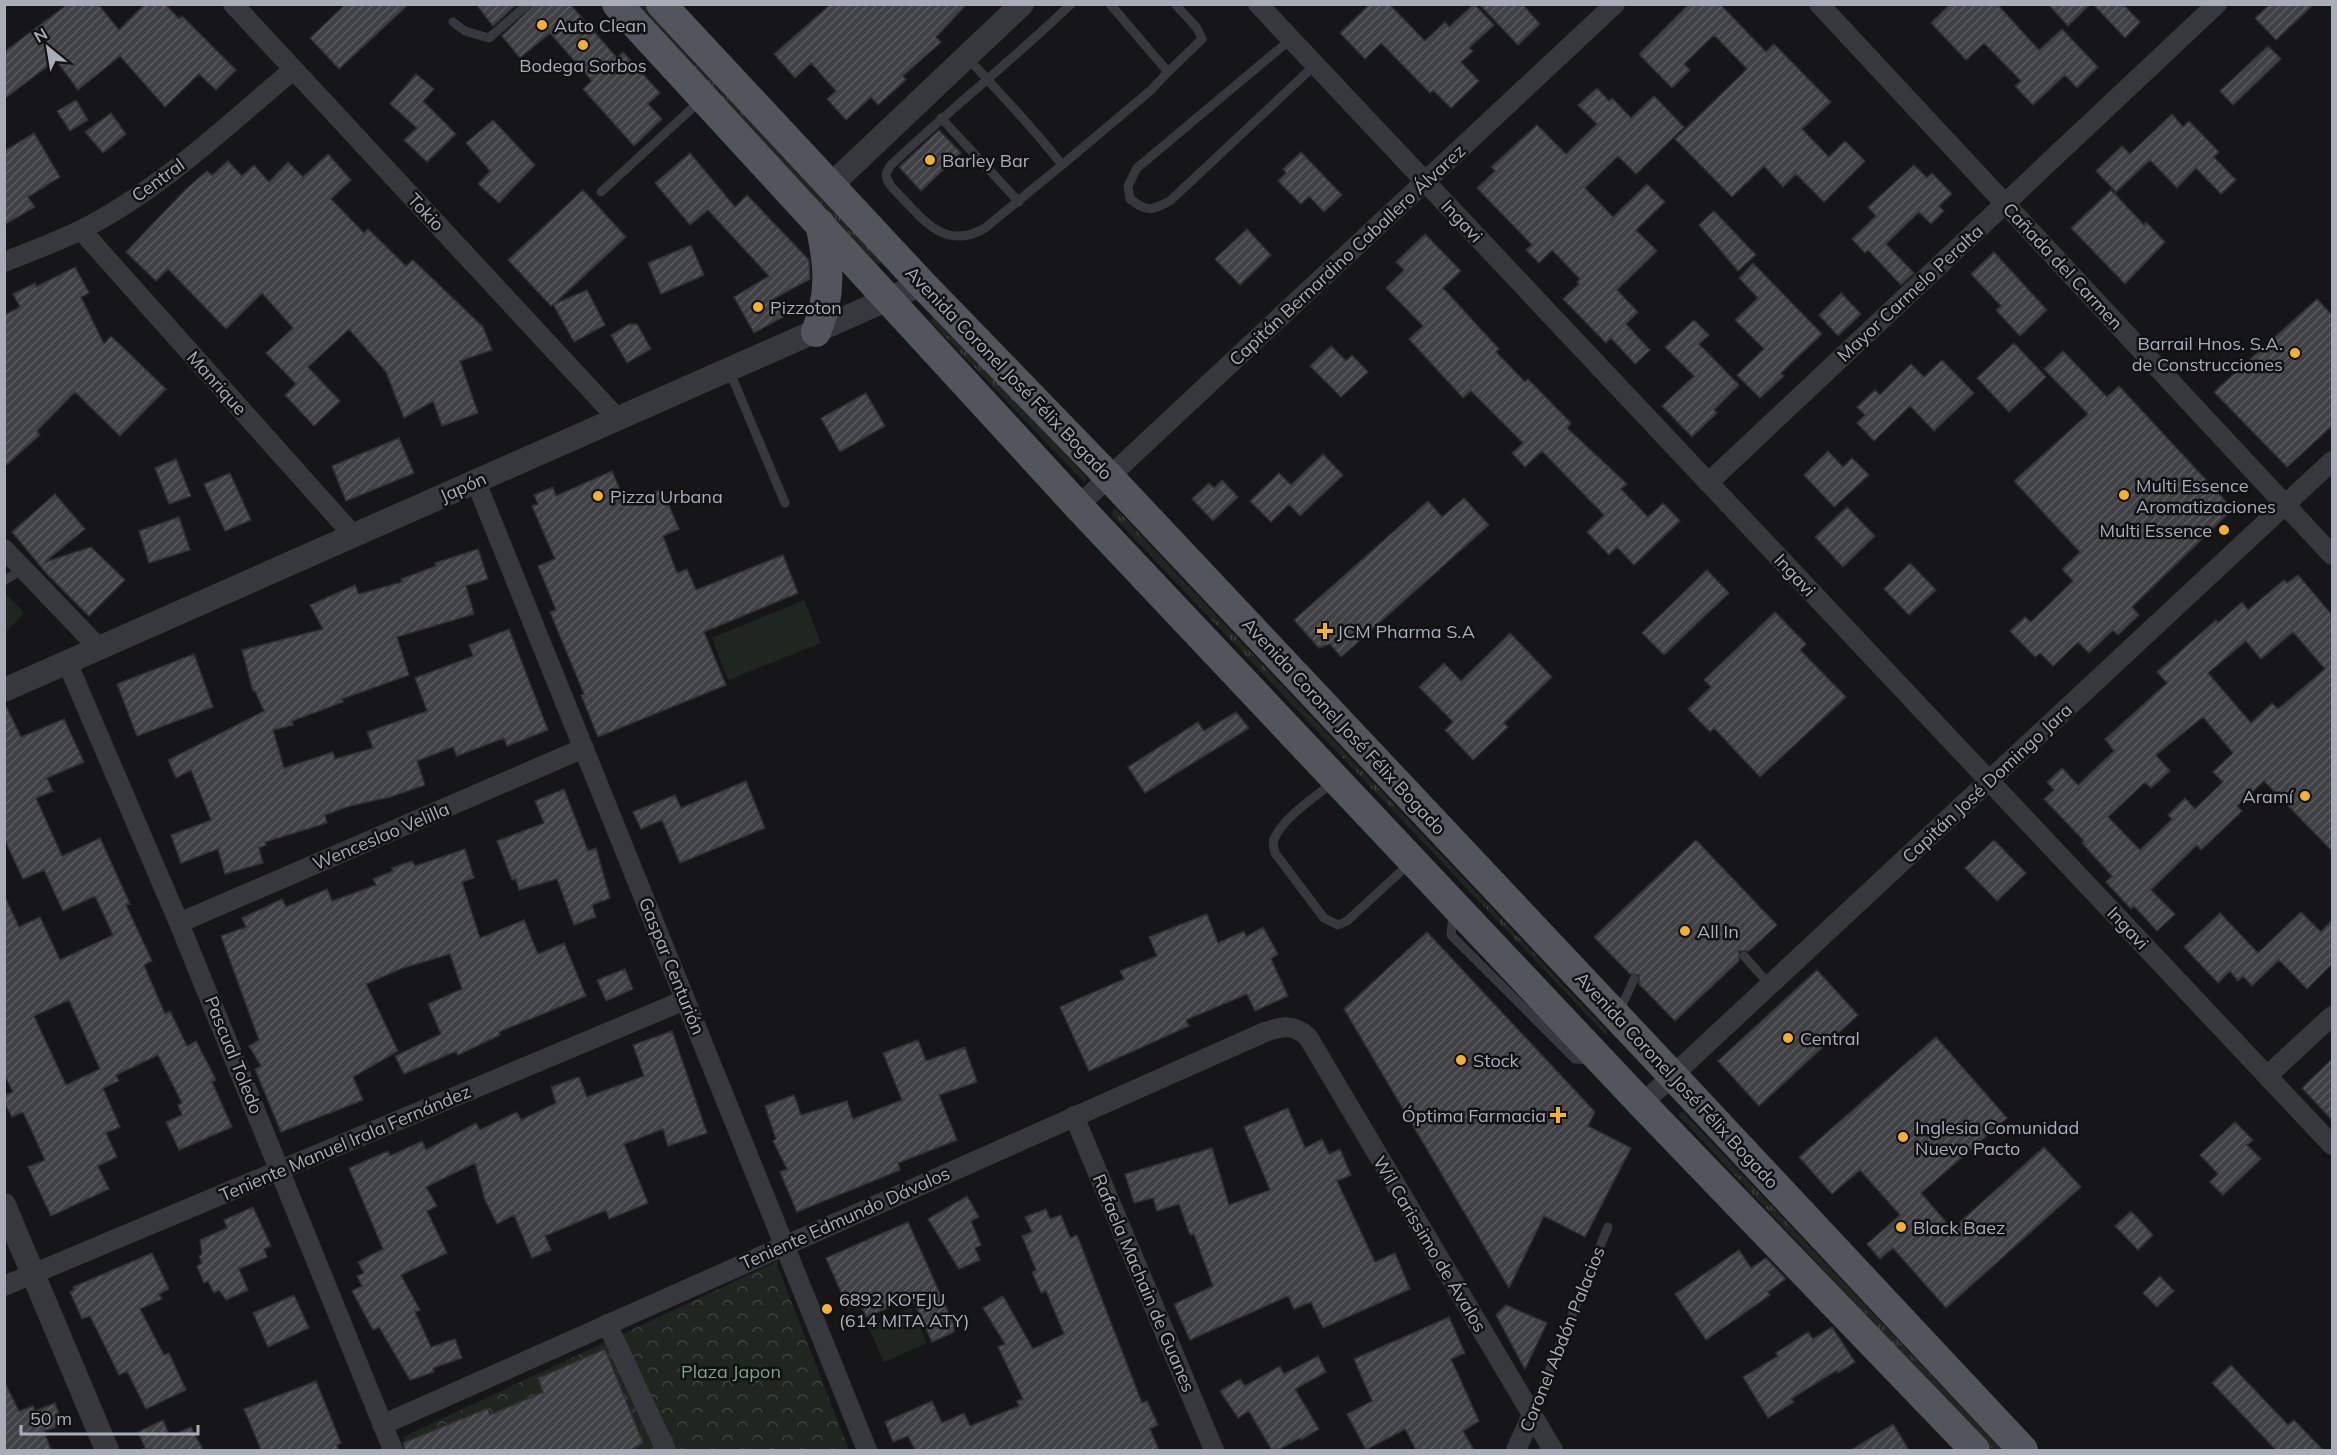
<svg xmlns="http://www.w3.org/2000/svg" width="2337" height="1455" viewBox="0 0 2337 1455" font-family="Mulish,sans-serif">
<style>
.grass{fill:url(#grass-tufts)}
.park{fill:url(#park-crowns)}
.pitch{fill:#1e261f}
.building{fill:url(#building-hatch);stroke:#303034;stroke-width:1.5;fill-rule:evenodd}
.lines{fill:none;stroke-linecap:round;stroke-linejoin:round}
.service{stroke:#37383d;stroke-width:9}
.minor{stroke:#37383d;stroke-width:20}
.tertiary{stroke:#37383d;stroke-width:24}
.primary{stroke:#53555c;stroke-width:30}
.poi-dot{fill:#f2b134;stroke:#111113;stroke-width:2}
.labels{text-anchor:middle;dominant-baseline:central;stroke-width:5;stroke-linejoin:round;paint-order:stroke}
.poi-label{font-size:18px;fill:#a8adb8;stroke:#111113;text-anchor:start}
.street-label{font-size:18px;fill:#a8adb8;stroke:#111113}
.park-label{font-size:18px;fill:#7fa381;stroke:#111113}
</style>
<defs>
<pattern id="grass-tufts" width="24" height="20" patternUnits="userSpaceOnUse" patternTransform="scale(1.5)"><rect width="24" height="20" fill="#1e261f"/><path d="M3 7l-1-3M5 7V3M7 7l1-3M15 17l-1-3M17 17v-4M19 17l1-3" fill="none" stroke="#3c433d"/></pattern>
<pattern id="park-crowns" width="20" height="18" patternUnits="userSpaceOnUse" patternTransform="scale(1.5)"><rect width="20" height="18" fill="#1e261f"/><path d="M2 6a3 3 0 1 1 6 0M12 15a3 3 0 1 1 6 0" fill="none" stroke="#3c433d"/></pattern>
<pattern id="building-hatch" width="6" height="6" patternUnits="userSpaceOnUse" patternTransform="scale(1.5)"><rect width="6" height="6" fill="#404145"/><path d="M-1 1l2-2M0 6l6-6M5 7l2-2" fill="none" stroke="#595a5e"/></pattern>
</defs>
<rect width="100%" height="100%" fill="#161618"/>
<path class="grass" d="M634,5h10l237,253 -1,6 -4,-1z
M932,316h4l150,161 -1,6 -154,-161z
M1113,509l4,1 490,521v5l-495,-521z
M1680,1112h3l319,338h-9l-314,-334z"/>
<path class="park" d="M776,1262l73,188h-440l-6,-13z"/>
<path class="pitch" d="M5,593l19,20 -19,20z
M804,600l17,43 -93,37 -16,-42z
M911,1308l16,35 -43,19 -16,-35z"/>
<path class="building" d="M68,4h30l21,26 26,-26h20l14,15 3,-3 54,54 -20,20 -17,-16 -34,33 -45,-51 -42,34 -22,-30 -52,39v-47z
M346,4h63l-70,65 -29,-31z
M476,4h41l-24,22z
M535,4h35l47,54 6,-6 37,41 -12,11 14,15 -28,27 -51,-57 9,-8 -42,-48 -30,25 -18,-22z
M831,4h136l-31,33 5,5 -38,34 3,4 -28,25 -7,-8 -25,23 -19,-21 9,-8 -25,-28 -16,15 -21,-24z
M1370,4h19l36,37 20,-19 4,5 25,-23 20,21 -25,23 4,3 -12,11 18,19 -28,27 -18,-18 -3,3 -49,-50 -16,16 -25,-26z
M1479,4h43l18,20 -22,21z
M1689,4h31l46,48 8,-8 57,58 -29,27 27,28 16,-16 20,20 -41,41 -28,-28 -13,13 -19,-21 -32,31 -57,-58 72,-70 -33,-34 -30,29 6,6 -18,18 -33,-34z
M1950,4h47l42,46 23,-21 36,38 -21,21 -12,-13 -32,30 -18,-19 6,-5 -37,-38 -18,17 -35,-37z
M2048,4h42l-22,22z
M2093,4h30l17,18 -15,16z
M2270,4h44l-38,36 -21,-22z
M2268,46l13,13 -48,46 -13,-14z
M416,74l18,15 -11,12 33,33 -29,28 -23,-22 13,-12 -27,-24z
M1597,88l12,13 3,-3 19,20 23,-22 30,31 -48,47 -18,-18 -33,32 28,29 34,-33 18,18 -29,28 21,21 -40,39 21,22 -12,12 24,26 -15,14 -24,-26 -5,5 -43,-44 16,-15 -2,-2 3,-3 -28,-29 -13,13 -13,-13 6,-5 -55,-57 18,-17 -4,-4 46,-42 29,29 31,-30 -19,-19z
M76,100l12,20 -18,11 -13,-20z
M111,113l15,21 -23,19 -18,-21z
M2172,114l11,13 6,-6 30,31 -5,5 22,23 -15,14 -25,-26 -19,20 -27,-28 -34,32 -20,-21 26,-25 8,8z
M493,120l42,45 -36,38 -21,-19 12,-13 -24,-28z
M939,130l22,23 -40,38 -22,-24z
M34,133l26,44 -32,20 7,10 -31,18v-74z
M1301,152l41,43 -18,17 -15,-16 -8,8 -23,-23 8,-8 -3,-4z
M690,153l45,54 12,-12 62,65 1,19 -37,20 10,18 -29,16 -20,-36 35,-21 -61,-66 -18,15 -35,-42z
M328,154l23,26 -20,19 33,34 4,-4 38,37 7,-6 70,67 9,23 -32,11 18,52 -36,13 -9,-25 -29,17 -18,-46 -37,-43 -41,38 32,34 -26,25 -29,-31 11,-11 -30,-31 27,-25 -31,-35 -36,36 -58,-60 -12,12 -30,-29 60,-63 21,-18 5,4 16,-14 14,15 12,-11 15,17 19,-20 15,15z
M1914,165l13,13 5,-5 20,21 -13,12 5,5 -13,13 -12,-12 -33,32 28,29 -13,12 -33,-35 -3,3 -13,-14 24,-23 -8,-9z
M583,190l43,47 -72,67 33,-14 18,35 -31,17 -21,-38 -2,2 -43,-46z
M2111,190l33,35 2,-3 19,20 -40,42 -54,-56z
M1714,211l42,44 -18,16 -39,-46z
M1247,229l24,26 -31,30 -25,-26z
M1425,234l36,37 -18,17 56,61 -3,3 29,30 3,-3 43,44 -4,5 60,56 -6,5 27,28 15,-14 17,18 -46,44 -17,-18 -8,8 -22,-23 17,-17 -62,-64 -17,16 -13,-14 11,-10 -52,-52 -8,7 -54,-59 14,-13 -37,-38 18,-18 -8,-8z
M691,245l13,30 -43,19 -13,-31z
M1994,252l53,58 -27,26 -24,-26 5,-4 -30,-32z
M1753,263l69,71 -41,39 3,3 -24,22 -23,-23 27,-26 -29,-29 23,-22 -19,-20z
M75,267l14,26 -8,4 23,47 7,-8 55,53 -46,47 -45,-44 -38,39 3,4 -36,32v-152l16,-8 -7,-13 22,-11 1,4z
M1841,293l20,21 -23,22 -19,-21z
M2317,299l15,16v111l-45,41 -73,-75z
M1694,320l15,15 -10,9 40,41 -25,25 3,3 -25,24 -30,-31 32,-30 -29,-29z
M629,324h8l14,25 -24,14 -16,-28z
M2014,343l32,34 -37,35 -32,-34z
M1331,346l15,15 6,-6 16,17 -27,25 -31,-31z
M2063,351l44,46 12,-11 114,123 -101,98 7,8 -21,20 -5,-5 -24,23 -11,-11 -25,24 -13,-13 -5,4 -25,-26 15,-14 6,5 42,-41 -11,-12 18,-17 -66,-71 74,-67 -44,-45z
M1942,360l32,33 -40,38 -24,-25 -36,35 -17,-18 8,-8 -8,-8 18,-17 5,5 31,-31 13,13z
M866,393l19,33 -45,26 -19,-34z
M399,438l15,35 -68,28 -14,-35z
M1828,451l15,16 9,-9 17,17 -35,32 -30,-32z
M1323,454l20,21 -43,41 -11,-12 -18,18 -21,-21 29,-28 12,12z
M176,459l15,37 -22,8 -14,-36z
M612,471l14,33 36,-15 17,40 -16,7 14,37 10,-4 9,21 87,-35 15,38 -94,39 22,53 -128,52 -17,-42 3,-1 -34,-82 6,-2 -18,-44 17,-7 -23,-53 6,-2 -4,-9 19,-8 3,9z
M230,473l21,47 -26,11 -21,-47z
M1222,480l16,17 -25,24 -21,-22 17,-16 5,5z
M55,494l30,35 -40,33 46,-15 34,33 -36,36 -42,-42 -35,-42z
M1464,498l25,27 -148,132 -11,-13 -11,4 -25,-28 134,-119 14,16z
M1847,507l28,29 -32,31 -28,-30z
M179,517l11,33 -41,13 -10,-32z
M478,549l10,30 -22,7 8,28 -77,23 12,38 -67,24 1,3 -51,19 1,4 -20,5 11,38 49,-16 2,7 38,-11 -6,-16 60,-21 -12,-33 58,-22 -4,-11 40,-16 39,101 -41,16 -3,-8 -47,18 -4,-9 -36,14 8,24 -35,12 -40,9 -25,9 2,8 -62,19 1,3 -7,3 4,15 -38,11 -7,-25 -37,14 -10,-28 40,-15 -20,-50 -15,8 -8,-18 96,-49 -9,-20h-2l-11,-41 81,-21 -13,-24 45,-20 4,9 43,-12 -1,-3 35,-13 -1,-3z
M1910,563l26,27 -27,25 -25,-26z
M1707,570l22,23 -65,62 -22,-22z
M2298,575l34,40v236l-68,-70 -27,25 5,5 -41,39 -4,-5 -46,45 24,24 -18,17 -23,-25 -3,3 -25,-27 6,-6 -30,-33 2,-2 -40,-42 10,-9 -7,-8 15,-14 16,17 36,-34 -9,-12 62,-56 -10,-11 59,-52 2,3 24,-21 6,8 36,-30 3,3zM2293,632l32,37 -47,40 -6,-6 -21,20 -43,-50 38,-32 15,18zM2203,717l30,36 -20,19 10,10 -28,27 -10,-11 -17,17 4,4 -32,31 -32,-33 37,-35 6,6 19,-17 -14,-16z
M1775,612l31,32 -6,6 46,47 -86,80 -46,-49 -4,4 -22,-23 23,-22 -7,-7z
M1510,633l42,44 -48,46 4,4 -35,33 -28,-30 8,-8 -34,-35 25,-24 17,18z
M194,654l19,53 -76,29 -20,-52z
M5,704l16,33 43,-18 20,43 -37,16 6,13 -17,7 26,58 38,-18 30,66 -4,1 26,56 -8,4 21,49 5,-3 17,35 9,-5 20,39 -4,2 20,45 -53,23 -13,-28 16,-7 -4,-10 4,-2 -24,-48 -42,20 3,6 -16,7 17,39 -14,6 11,24 -19,9 11,23 -58,27 -23,-49 17,-7 -22,-48 -11,5 -8,-15v-7l9,-3 -9,-18v-179l15,32 21,-10 20,43 53,-25 -18,-39 -32,15 -19,-41 -21,9 -19,-41zM69,1000l31,69 -34,16 -32,-69z
M1236,712l13,16 -104,65 -17,-26 70,-45 6,9z
M746,781l19,47 -85,35 -18,-43 -21,9 -8,-17 42,-17 6,13z
M564,789l24,62 8,-3 14,50 -18,7 4,12 -22,8 -17,-46 -38,11 -3,-11 -4,1 -15,-39 47,-18 -9,-22z
M1696,840l81,85 -28,26h-10v10l-64,60 -36,-37v-9l-9,-1 -36,-37z
M1994,840l32,33 -29,28 -32,-33z
M465,849l9,29 -12,4 18,56 44,-18 14,34 26,-11 22,53 -87,36 1,3 -42,20 -2,-4 -52,23 -9,-18 46,-22 -13,-30 34,-15 -12,-35 -47,14 -37,16 32,67 -45,26 10,23 -82,32 -26,-63 6,-3 -12,-20 10,-6 -38,-104 25,-9 -4,-9 40,-19 4,8 41,-18 5,12 44,-16 -3,-6 20,-8 -1,-3 20,-7 3,5z
M2301,912l20,20 11,-12v44l-25,25 -28,-29 -27,26 -9,-10 -5,5 -8,-10 -12,12 -34,-36 36,-34 38,40z
M1207,914l11,29 26,-12 2,6 17,-10 15,27 -7,5 17,37 -33,15 -8,-17 -61,26 3,6 -100,45 -29,-64 64,-28 -4,-8 37,-15 -8,-19z
M1427,932l168,180 -7,14 43,22 -46,89 -41,-21 -35,72 -165,-279z
M625,969l8,20 -27,12 -9,-21z
M1817,970l41,45 -99,91 -41,-45z
M672,1031l35,102 -39,13 -5,-17 -39,15 24,59 -39,16 -3,-9 -61,26 6,14 -19,8 -18,-43 -17,9 -12,-24 -10,-37 -49,24 11,19 -10,5 20,42 -46,22 19,35 -5,2 16,35 24,-8 7,19 -29,10 1,4 -24,8 -31,-53 -6,3 -21,-39 10,-5 -5,-10 7,-3 -6,-11 25,-13 -34,-81 39,-17 2,5 32,-15 4,9 50,-27 4,7 37,-18 4,8 35,-17 -5,-16 28,-10 8,20 57,-21 -11,-31z
M1936,1037l71,81 -86,75 31,36 92,-82 37,40 -135,121 -53,-60 -13,11 -13,-15 33,-29 -40,-45 -28,24 -33,-37z
M918,1040l8,21 39,-14 12,35 -38,13 18,45 -59,23 2,7 -103,42 -17,-40 7,-3 -14,-28 3,-2 -11,-33 29,-11 7,20 46,-14 6,18 49,-19 -19,-47z
M2332,1059v61l-30,-32z
M1288,1108l17,40 17,-9 7,15 11,-5 11,26 -14,6 38,81 20,-9 15,36 -87,39 -12,-26 -17,7 -6,-13 -98,44 -16,-36 39,-18 -19,-52 -4,1 -11,-31 -22,7 -4,-13 -19,5 -9,-29 87,-26 17,57 41,-15 -26,-63z
M2235,1122l18,18 -6,5 14,14 -38,36 -13,-13 8,-8 -18,-19z
M967,1196l12,21 -8,4 10,24 -6,3 5,12 -21,9 -31,-50z
M253,1207l18,39 -7,3 3,8 -28,12 9,21 -22,10 -7,-10 -5,3 -6,-12 -4,2 -7,-17 5,-3 -3,-7 3,-2 -2,-14 27,-12 -3,-8z
M1046,1209l4,10 11,-4 9,23 7,-3 65,168 5,-2 11,24 -8,4 9,21h-244l-7,-14 -15,6 -8,-20 47,-21 10,22 22,-10 6,13 49,-20 -2,-5 6,-2 -25,-52 7,-3 -22,-36 20,-12 30,53 31,-15 -18,-43 -5,2 -9,-21 4,-2 -14,-34 10,-4 -7,-15z
M2131,1211l22,24 -15,15 -23,-24z
M908,1222l46,103v7l-22,10 -20,-44 -46,19 -6,-15 -12,6 -22,-50z
M1739,1250l12,18 15,-10 20,21 -18,13 2,3 -64,45 -31,-46z
M152,1253l17,36 -10,5 3,5 -22,10 24,46 5,-2 17,37 -40,19 -19,-38 -8,4 -29,-59 -8,3 -12,-27 4,-2 -1,-3z
M2160,1276l14,15 -17,16 -14,-14z
M294,1295l15,33 -41,19 -15,-34z
M1506,1305l41,18 -22,46 -29,-54z
M1449,1317l16,36 -14,6 28,62 -16,10 11,19h-58l-11,-21 -39,21 -19,-36 25,-13 -18,-42z
M1832,1327l23,35 -17,11 -1,-3 -46,29 3,3 -26,16 -25,-41 35,-21 -2,-3 32,-21 5,7z
M605,1349l38,94 -12,7h-226l-2,-7 85,-35 2,7 53,-23 -5,-14z
M1318,1356l8,16 -31,17 24,40 -18,11 -1,-2 -22,12h-6l-23,-39 -11,7 -18,-27 20,-12 5,7 35,-20 4,8z
M2231,1365l57,60 6,-5 29,30h-47l-64,-67z
M4,1381l15,30 14,-5 2,5 20,-8 8,22 -19,6 7,19h-47z
M316,1381l25,62 -4,2 1,5h-77l-17,-41z
M163,1420l7,16 21,-9 12,23h-63l5,-2 -7,-16z
M1893,1424l16,26h-58z"/>
<g class="lines">
<path class="service" d="M453,22l12,9 24,7 39,-34
M1291,39l-154,129 -9,18 2,13c18,13 20,12 40,2l145,-136
M967,57c32,36 66,70 95,108l-77,63c-36,21 -57,-2 -81,-28 -7,-8 -17,-15 -18,-26l4,-8c59,-56 123,-106 181,-162
M1168,72l34,-33 -5,-11 -22,-24
M941,118l78,84
M1062,165l88,-74 18,-19 -58,-68
M601,192l99,-91
M729,370l56,133
M4,581l19,-12
M1334,781c-18,16 -50,35 -60,58 -2,5 0,9 1,14l49,65 14,7 9,-4 62,-57
M1453,914l-2,21 124,124 14,1
M1744,956l26,29
M1619,1012l15,-33
M1532,1413l76,-186"/>
<path class="minor" d="M233,4l385,415
M1258,4l1074,1141
M1819,4l513,551
M81,230l273,306
M4,262c26,-10 52,-20 77,-32 79,-40 145,-104 212,-160
M476,482l391,968
M1708,483l509,-479
M1078,506l537,-502
M4,549l95,99
M67,662l112,261 214,527
M179,923l405,-175
M2267,1076l65,-60
M1642,1104l690,-643
M1074,1116l140,334
M4,1286l681,-286
M607,1324l59,126
M382,1425l883,-393c17,-6 29,-8 43,5l245,413
M1516,1450l16,-35"/>
<path class="tertiary" d="M830,186l192,-182
M4,690l918,-406
M4,1205l103,245"/>
<path class="primary" d="M617,4l461,502 564,598 333,346
M661,4l261,280 187,193 563,598 351,375
M816,332c16,-38 13,-68 4,-108"/>
</g>
<g class="poi-dot">
<circle cx="542" cy="25" r="6"/>
<circle cx="583" cy="45" r="6"/>
<circle cx="930" cy="160" r="6"/>
<circle cx="758" cy="307" r="6"/>
<circle cx="2295" cy="353" r="6"/>
<circle cx="2124" cy="495" r="6"/>
<circle cx="598" cy="496" r="6"/>
<circle cx="2224" cy="530" r="6"/>
<path d="M1322 622h6v6h6v6h-6v6h-6v-6h-6v-6h6z"/>
<circle cx="2305" cy="796" r="6"/>
<circle cx="1685" cy="931" r="6"/>
<circle cx="1788" cy="1038" r="6"/>
<circle cx="1461" cy="1060" r="6"/>
<path d="M1555 1106h6v6h6v6h-6v6h-6v-6h-6v-6h6z"/>
<circle cx="1903" cy="1137" r="6"/>
<circle cx="1901" cy="1227" r="6"/>
<circle cx="827" cy="1309" r="6"/>
</g>
<g class="labels">
<g class="poi-label">
<text x="554" y="25">Auto Clean</text>
<text x="583" y="65" text-anchor="middle">Bodega Sorbos</text>
<text x="942" y="160">Barley Bar</text>
<text x="770" y="307">Pizzoton</text>
<text x="2283" y="343" text-anchor="end">Barrail Hnos. S.A.<tspan x="2283" dy="21">de Construcciones</tspan></text>
<text x="2136" y="485">Multi Essence<tspan x="2136" dy="21">Aromatizaciones</tspan></text>
<text x="610" y="496">Pizza Urbana</text>
<text x="2212" y="530" text-anchor="end">Multi Essence</text>
<text x="1337" y="631">JCM Pharma S.A</text>
<text x="2293" y="796" text-anchor="end">Aramí</text>
<text x="1697" y="931">All In</text>
<text x="1800" y="1038">Central</text>
<text x="1473" y="1060">Stock</text>
<text x="1546" y="1115" text-anchor="end">Óptima Farmacia</text>
<text x="1915" y="1127">Inglesia Comunidad<tspan x="1915" dy="21">Nuevo Pacto</tspan></text>
<text x="1913" y="1227">Black Baez</text>
<text x="839" y="1299">6892 KO'EJU<tspan x="839" dy="21">(614 MITA ATY)</tspan></text>
</g>
<g class="street-label">
<text transform="translate(158 180) rotate(-36)">Central</text>
<text transform="translate(426 212) rotate(47)">Tokio</text>
<text transform="translate(1462 221) rotate(47)">Ingavi</text>
<text transform="translate(1347 255) rotate(-43)">Capitán Bernardino Caballero Álvarez</text>
<text transform="translate(2063 266) rotate(47)">Cañada del Carmen</text>
<text transform="translate(1910 293) rotate(-43)">Mayor Carmelo Peralta</text>
<text transform="translate(1009 373) rotate(46)">Avenida Coronel José Félix Bogado</text>
<text transform="translate(217 383) rotate(48)">Manrique</text>
<text transform="translate(463 487) rotate(-24)">Japón</text>
<text transform="translate(1795 575) rotate(47)">Ingavi</text>
<text transform="translate(1344 726) rotate(47)">Avenida Coronel José Félix Bogado</text>
<text transform="translate(1987 783) rotate(-43)">Capitán José Domingo Jara</text>
<text transform="translate(381 836) rotate(-23)">Wenceslao Velilla</text>
<text transform="translate(2128 928) rotate(47)">Ingavi</text>
<text transform="translate(672 966) rotate(68)">Gaspar Centurión</text>
<text transform="translate(234 1055) rotate(68)">Pascual Toledo</text>
<text transform="translate(1677 1080) rotate(47)">Avenida Coronel José Félix Bogado</text>
<text transform="translate(345 1143) rotate(-23)">Teniente Manuel Irala Fernández</text>
<text transform="translate(845 1218) rotate(-24)">Teniente Edmundo Dávalos</text>
<text transform="translate(1430 1244) rotate(59)">Wil Carissimo de Ávalos</text>
<text transform="translate(1144 1283) rotate(67)">Rafaela Machain de Guanes</text>
<text transform="translate(1562 1339) rotate(-68)">Coronel Abdón Palacios</text>
</g>
<g class="park-label">
<text x="731" y="1371">Plaza Japon</text>
</g>
</g>
<rect width="2337" height="1455" fill="none" stroke="#a8adb8" stroke-width="12"/>
<g transform="translate(48 48) rotate(330)" stroke="#111113" stroke-width="4.5" paint-order="stroke">
<path d="M0-4.5L10 22L0 15L-10 22Z" fill="#a8adb8"/>
<text y="-9" font-size="16" font-weight="bold" text-anchor="middle" fill="#a8adb8">N</text>
</g>
<path d="M21 1425v9h177v-9" fill="none" stroke="#a8adb8" stroke-width="3"/>
<text x="30" y="1425" font-size="18" fill="#a8adb8" stroke="#111113" stroke-width="4.5" paint-order="stroke">50 m</text>
</svg>
